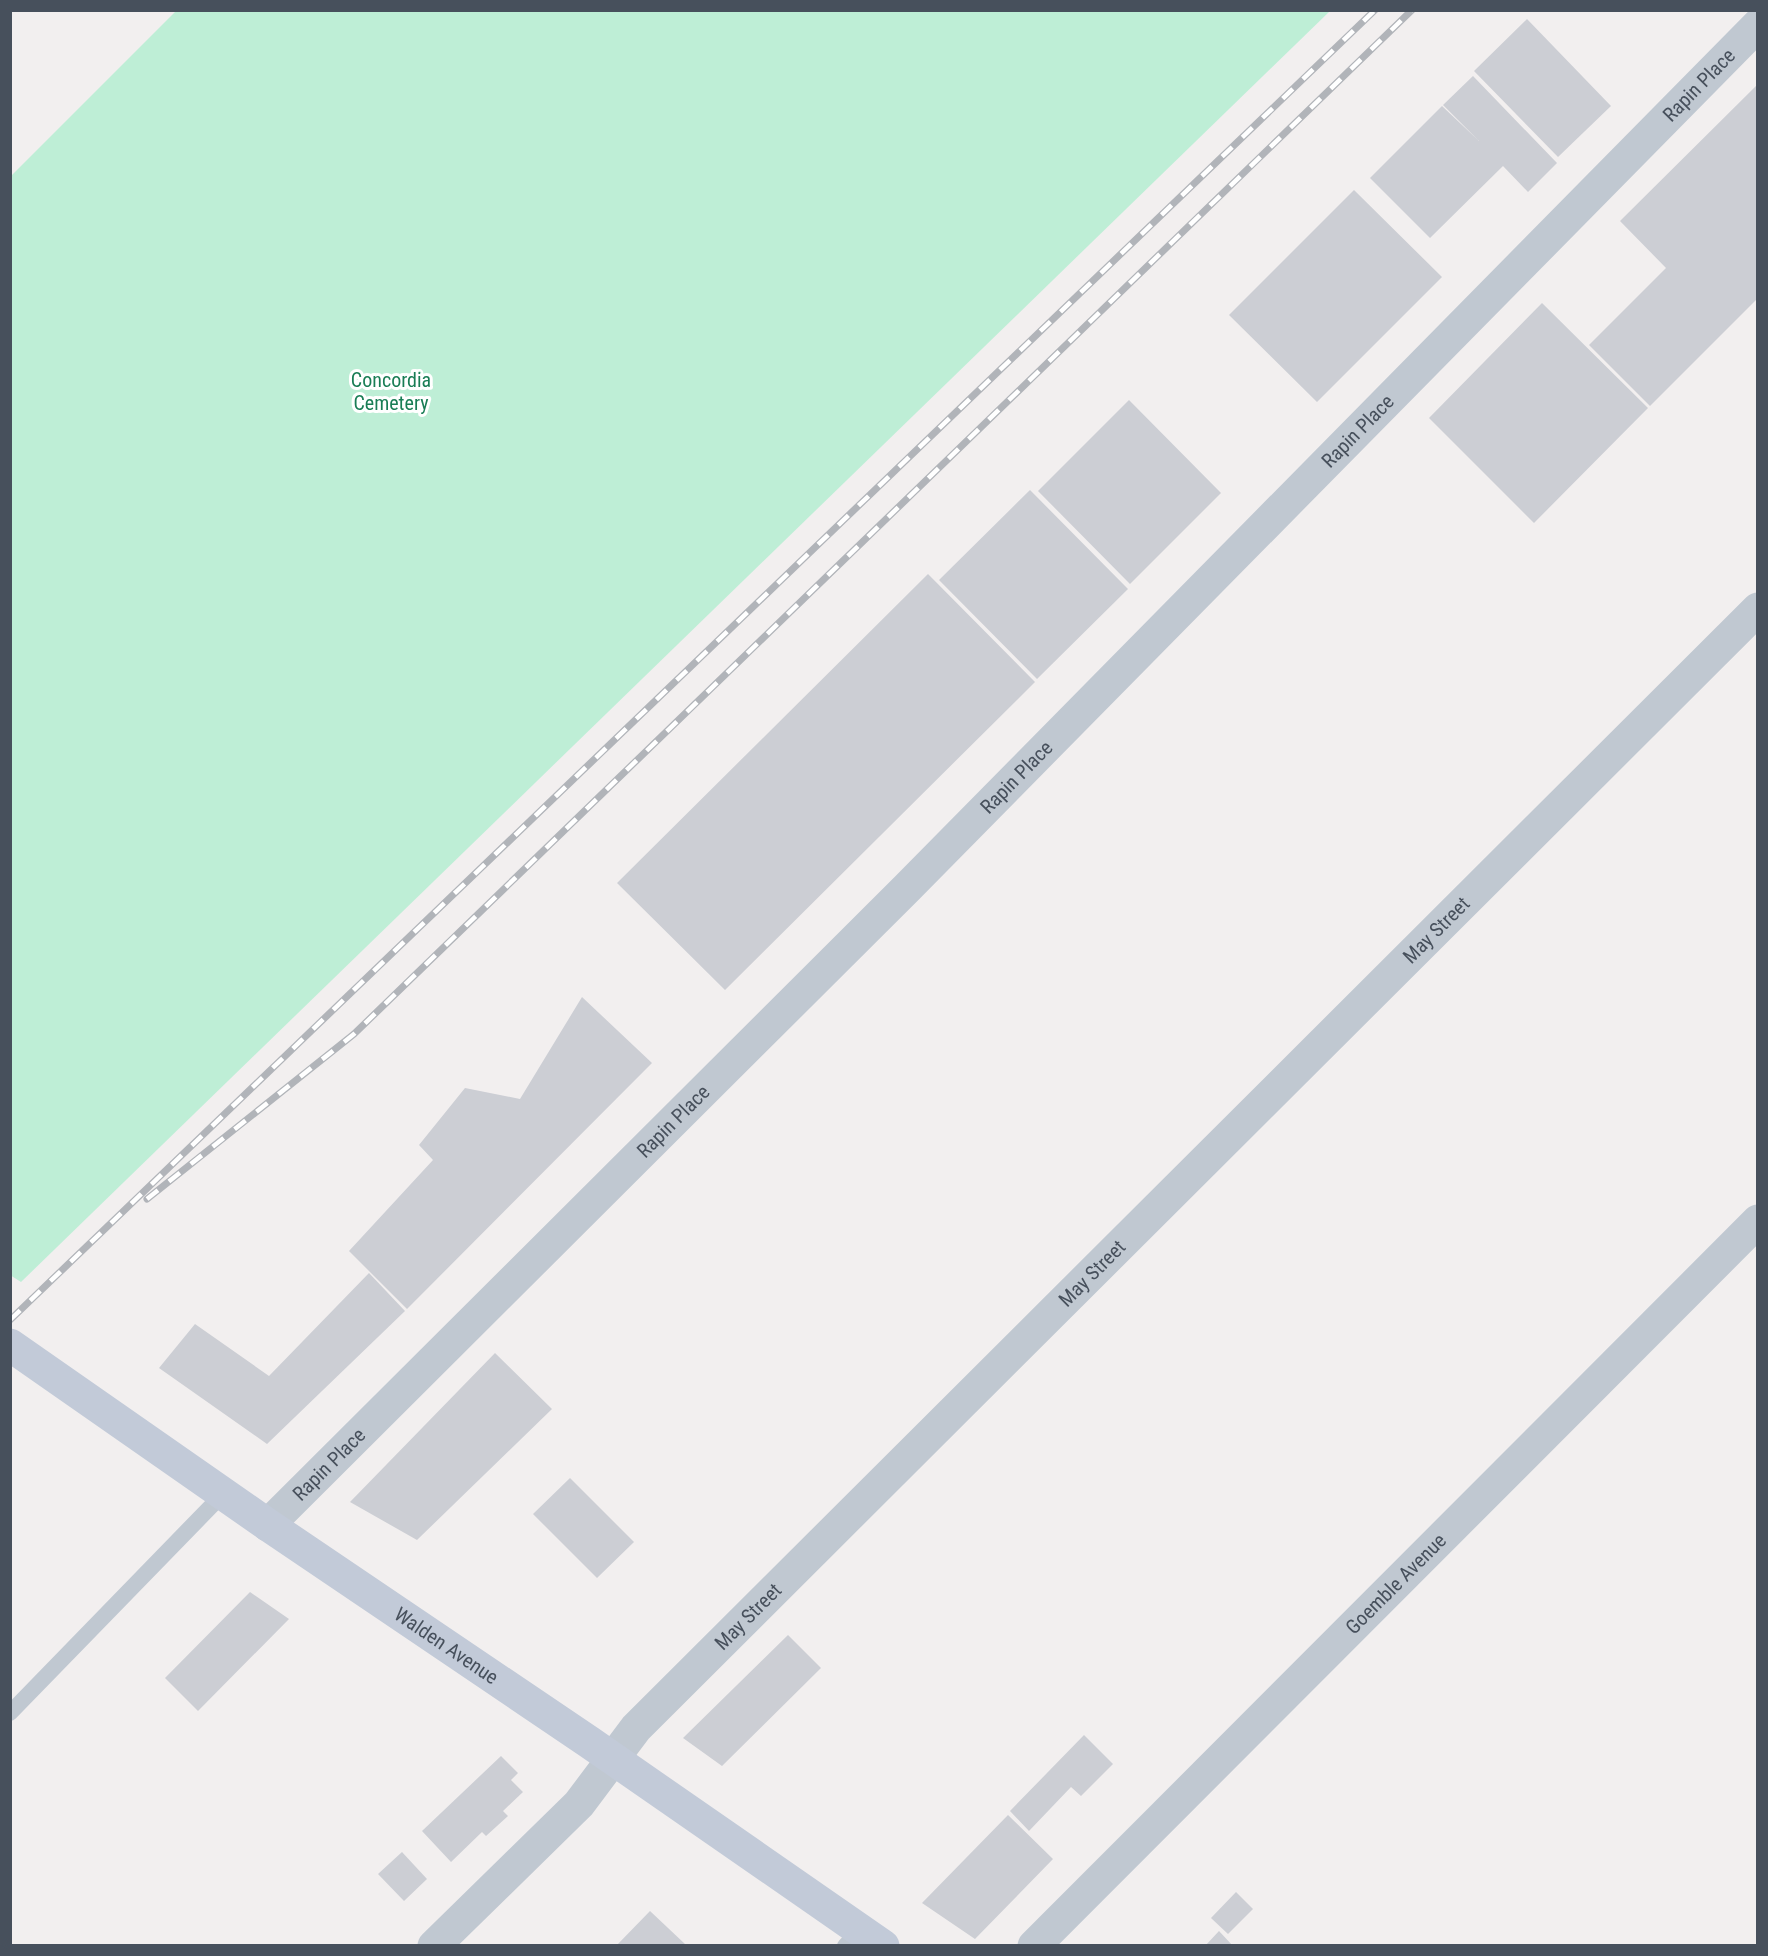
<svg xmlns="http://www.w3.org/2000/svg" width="1768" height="1956" viewBox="0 0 1768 1956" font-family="'Roboto Condensed',sans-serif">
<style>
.green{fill:#beeed6}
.building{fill:#ccced4}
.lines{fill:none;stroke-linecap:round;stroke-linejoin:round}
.service{stroke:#c0c8d1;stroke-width:16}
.minor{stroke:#c0c8d1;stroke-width:33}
.secondary{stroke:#c2cad8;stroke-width:33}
.rail-casing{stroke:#b1b4b9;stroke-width:7}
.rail{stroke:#fff;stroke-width:4.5;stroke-dasharray:14;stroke-linecap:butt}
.labels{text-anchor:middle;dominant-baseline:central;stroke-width:6;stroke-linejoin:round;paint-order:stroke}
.street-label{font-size:20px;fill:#47505c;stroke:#fff}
.park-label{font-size:20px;fill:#197d55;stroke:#fff}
</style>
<rect width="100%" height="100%" fill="#f2efef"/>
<path class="green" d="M177,10l1153,1 -1309,1271 -11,-7 1,-1099z"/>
<path class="building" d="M1527,19l84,87 -53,51 -84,-86z
M1473,76l84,87 -29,29 -25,-26 -73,72 -60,-60 72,-72 37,35 -36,-36z
M1758,84v214l-108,108 -61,-61 77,-77 -46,-47z
M1354,190l88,87 -125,125 -88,-87z
M1542,303l106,105 -114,115 -105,-105z
M1129,400l92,93 -91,91 -92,-93z
M1030,490l98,99 -91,90 -98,-99z
M928,574l107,108 -310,308 -108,-107z
M582,997l70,66 -245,246 -58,-58 84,-91 -14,-15 46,-57 55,11z
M369,1273l36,38 -138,133 -108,-76 36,-44 74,52z
M495,1353l57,56 -135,131 -67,-38z
M570,1478l64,64 -37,36 -64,-64z
M250,1592l39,27 -91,92 -33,-33z
M788,1635l33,33 -99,98 -39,-28z
M1084,1735l29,29 -32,32 -10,-9 -42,44 -19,-20z
M501,1756l17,17 -7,7 12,12 -20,19 5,5 -22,20 -4,-4 -31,30 -29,-31z
M1008,1815l45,44 -78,80 -53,-36z
M402,1852l25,27 -23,22 -26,-27z
M1236,1892l17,17 -25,25 -17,-16z
M650,1911l35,33 -69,2z
M1219,1931l14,15h-28z"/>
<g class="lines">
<path class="service" d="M10,1713l214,-220
M845,1946l15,-16"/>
<g class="minor">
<path id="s1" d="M268,1525l639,-637 851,-863"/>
<path id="s2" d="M434,1946l145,-142 57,-76 1122,-1119"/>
<path id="s3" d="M1034,1946l724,-725"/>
</g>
<path class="secondary" id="s4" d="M10,1345l258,180 321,217 294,204"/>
<defs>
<path id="rail" d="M147,1199l207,-165 1058,-1024
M10,1320l1365,-1310"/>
</defs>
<use href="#rail" class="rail-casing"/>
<use href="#rail" class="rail"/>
</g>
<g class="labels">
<g class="street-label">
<text stroke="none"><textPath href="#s1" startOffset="2030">Rapin Place</textPath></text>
<text stroke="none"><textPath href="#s1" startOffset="1544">Rapin Place</textPath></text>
<text stroke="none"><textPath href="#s1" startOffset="1058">Rapin Place</textPath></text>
<text stroke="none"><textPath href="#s2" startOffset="1428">May Street</textPath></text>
<text stroke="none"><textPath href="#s1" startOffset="572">Rapin Place</textPath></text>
<text stroke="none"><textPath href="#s2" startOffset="942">May Street</textPath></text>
<text stroke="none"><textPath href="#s1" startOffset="86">Rapin Place</textPath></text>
<text stroke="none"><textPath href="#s3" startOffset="512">Goemble Avenue</textPath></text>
<text stroke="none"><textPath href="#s2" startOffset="456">May Street</textPath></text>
<text stroke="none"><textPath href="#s4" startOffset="530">Walden Avenue</textPath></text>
</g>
<g class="park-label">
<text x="391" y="380">Concordia<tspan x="391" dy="23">Cemetery</tspan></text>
</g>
</g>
<rect width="1768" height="1956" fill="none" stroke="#47505c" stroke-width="24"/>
</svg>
